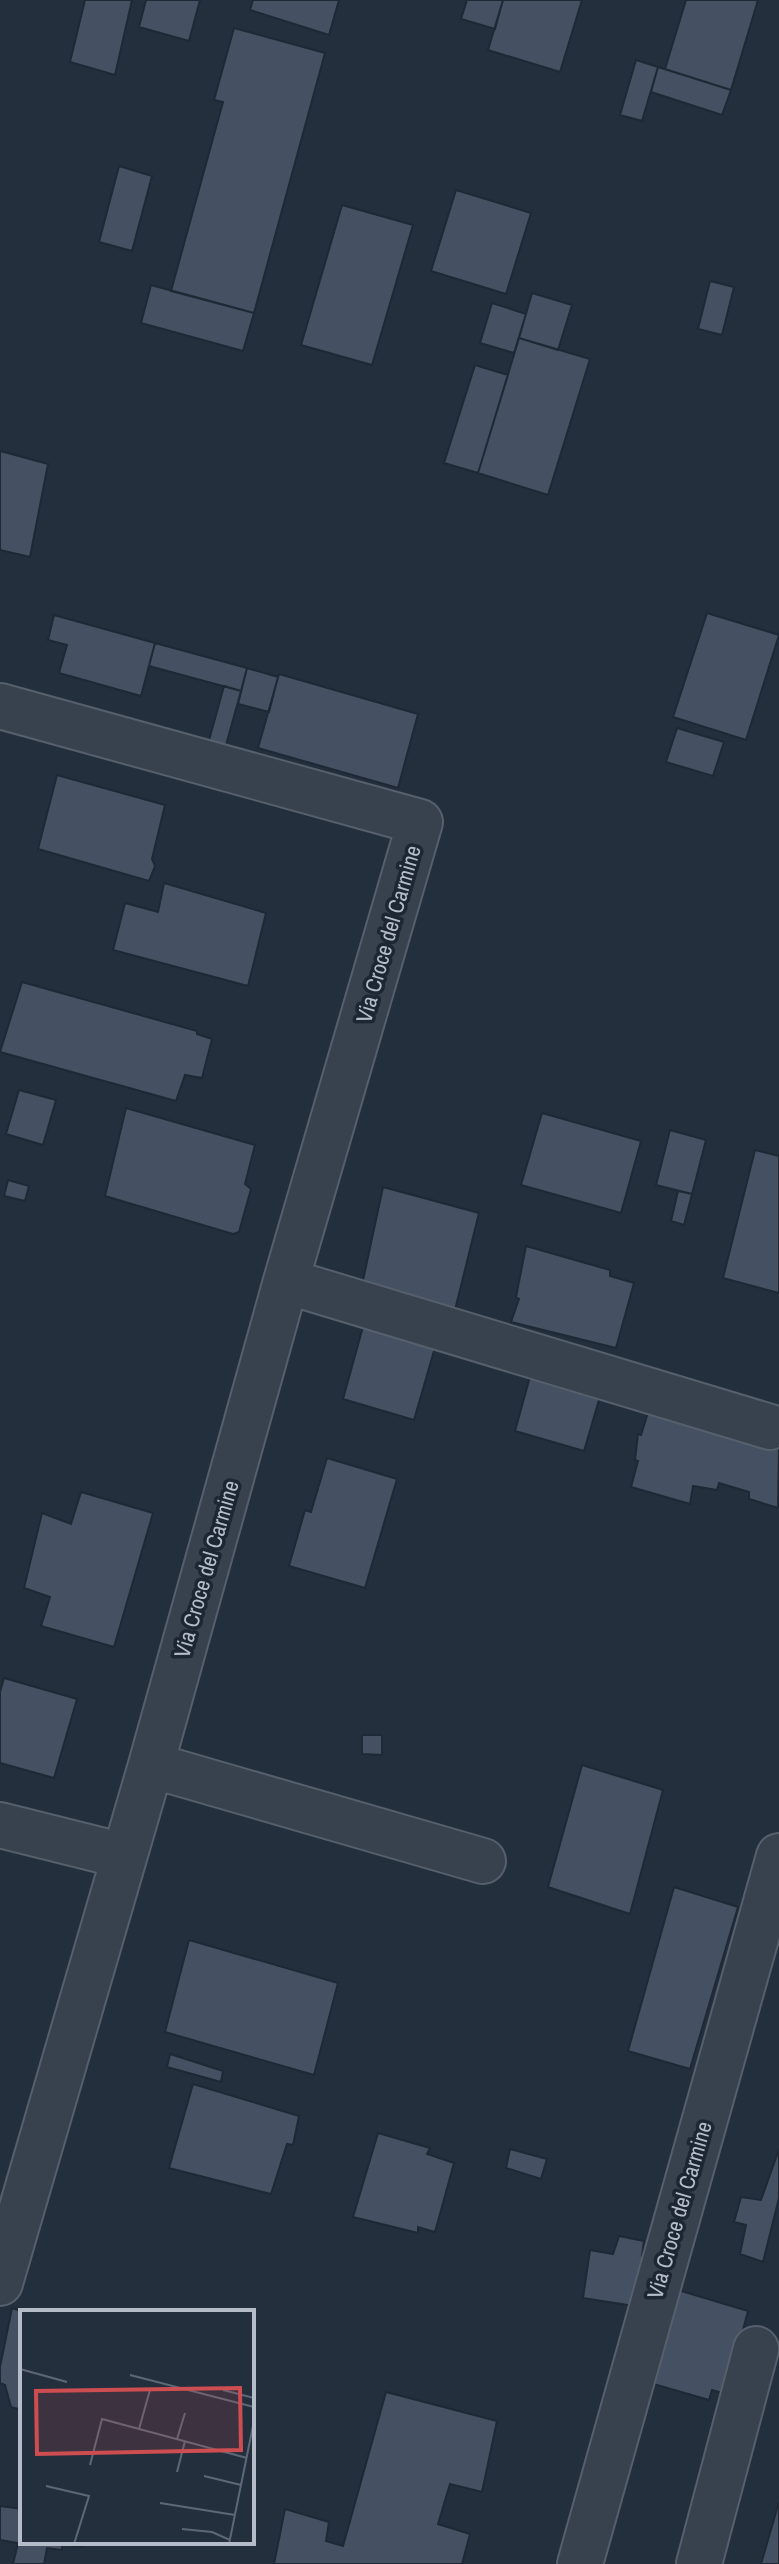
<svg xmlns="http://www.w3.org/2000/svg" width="779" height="2564" viewBox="0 0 779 2564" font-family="'Archivo Narrow',sans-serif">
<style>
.building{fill:#455162;stroke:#1f2835;stroke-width:2}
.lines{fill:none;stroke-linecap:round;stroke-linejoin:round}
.minor-casing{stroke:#565f6c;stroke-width:48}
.minor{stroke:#38414e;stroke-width:44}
.labels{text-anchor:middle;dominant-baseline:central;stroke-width:7;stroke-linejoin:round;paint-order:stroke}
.street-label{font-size:22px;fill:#b4bcc9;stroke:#1d2633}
.inset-road{fill:none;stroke:#5e6776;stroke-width:2}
.view{fill:#ce4d50;fill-opacity:0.15;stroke:#ce4d50;stroke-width:4}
.inset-edge{fill:none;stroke:#b4bcc9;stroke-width:4}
</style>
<rect width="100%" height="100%" fill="#242f3e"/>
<path class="building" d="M85,0h47l-17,75 -45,-13z
M146,0h54l-11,41 -50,-14z
M253,0h86l-10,35 -79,-25z
M467,0h36l-8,29 -34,-10z
M503,0h79l-22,72 -72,-22z
M686,0h72l-27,90 -66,-21z
M234,28l91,25 -71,260 -83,-22 52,-189 -9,-2z
M636,60l22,7 -16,54 -22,-6z
M658,67l73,23 -9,25 -71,-23z
M119,166l33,10 -20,75 -33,-9z
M456,190l75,23 -25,81 -75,-23z
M342,205l71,20 -41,140 -71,-20z
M710,281l24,6 -12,48 -24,-6z
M151,285l103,28 -11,38 -102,-28z
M532,293l40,12 -14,45 -39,-12z
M492,303l34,11 -12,39 -34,-10z
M519,338l71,21 -42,136 -70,-22z
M475,365l33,10 -30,98 -34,-10z
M0,451l48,13 -18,93 -30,-7z
M707,613l72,22 -33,105 -73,-23z
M54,615l101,28 -14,53 -82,-23 8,-28 -19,-5z
M155,643l92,25 -6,23 -92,-25z
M247,668l31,9 -9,35 -31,-8z
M279,674l139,40 -20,74 -140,-40z
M224,686l17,5 -18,65 -17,-5z
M677,728l47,14 -11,34 -47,-14z
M57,775l108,30 -13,54 3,7 -6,15 -111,-32z
M164,883l102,30 -18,73 -135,-36 12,-47 33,9z
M22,982l175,49v3l15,5 -10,39 -17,-3 -9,26 -176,-49z
M19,1090l37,10 -13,45 -37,-11z
M126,1108l129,37 -10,39 6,5 -12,43 -6,2 -128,-38z
M542,1113l99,28 -20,72 -100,-28z
M670,1130l36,10 -14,54 -36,-9z
M755,1150l24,6v137l-56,-15z
M8,1180l21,6 -4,15 -21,-5z
M383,1187l96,26 -24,97 -93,-25z
M678,1191l14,3 -8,31 -13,-4z
M526,1246l84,24v6l24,7 -18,65 -105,-26 8,-23 -3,-2z
M364,1323l72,21 -22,76 -71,-21z
M531,1373l70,20 -17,58 -69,-20z
M650,1406l41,18 88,24 -1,60 -29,-9v-7l-30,-9 -2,7 -24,-4 -3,18 -59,-17 7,-26 -3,-1 3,-26 3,1z
M327,1458l70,21 -32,109 -76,-22 16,-56 6,2z
M81,1492l72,21 -39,134 -73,-21 9,-29 -26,-9 18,-75 29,11z
M4,1678l73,21 -23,79 -54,-15v-71z
M362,1735h20v20l-20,-1z
M582,1765l81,25 -33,124 -82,-27z
M674,1887l64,20 -48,162 -62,-18z
M189,1940l149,43 -24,92 -149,-43z
M170,2054l53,17 -2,11 -54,-15z
M193,2084l106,32 -6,29 -6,-1 -16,50 -102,-26z
M378,2133l52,15 -3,6 27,9 -19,69 -17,-5v6l-65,-16z
M510,2149l37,10 -6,20 -35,-11z
M779,2149v49l-16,64 -23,-8 6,-29 -12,-3 7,-25 20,3z
M619,2236l25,5 -2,15 5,1 -13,49 -51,-8 7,-48 23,4z
M678,2290l70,21 -22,83 -14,-4 -3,10 -59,-17z
M12,2308l12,4 -2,98 -11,-3 -6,-22 -5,-2v-16z
M386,2392l111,29 -15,71 -32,-8 -12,40 32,10 -8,30h-188l11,-55 44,13 -3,19 17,5z
M779,2502v62h-18z
M0,2506l22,3v33h61l-1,5 -20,-3v6l-15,-2 -3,16h-31l5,-21 -18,-3z"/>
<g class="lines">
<defs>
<path id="minor" d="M0,706l420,116 -134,459 -135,484 -151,518
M286,1281l484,146
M151,1765l332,96
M0,1825l124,31
M580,2564l199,-708
M699,2564l57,-215"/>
</defs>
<use href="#minor" class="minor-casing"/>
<use href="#minor" class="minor"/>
</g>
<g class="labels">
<g class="street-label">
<text transform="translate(388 934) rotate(-74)">Via Croce del Carmine</text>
<text transform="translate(206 1569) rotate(-74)">Via Croce del Carmine</text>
<text transform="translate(679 2210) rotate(-74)">Via Croce del Carmine</text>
</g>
</g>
<g transform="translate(20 2310)">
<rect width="234" height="234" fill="#242f3e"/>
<path class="inset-road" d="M0,59l47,13M110,65l124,32M203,80l31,8M119,119l11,-39M157,129l8,-26M70,155l12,-46 145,39M157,162l8,-31M184,166l37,9M26,176l43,10 -15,48M140,193l75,12M162,219l30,3 18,8M209,234l25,-123"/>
<path class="view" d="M220,78l1,62 -204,4 -1,-63z"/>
<rect width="234" height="234" class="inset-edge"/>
</g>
</svg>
